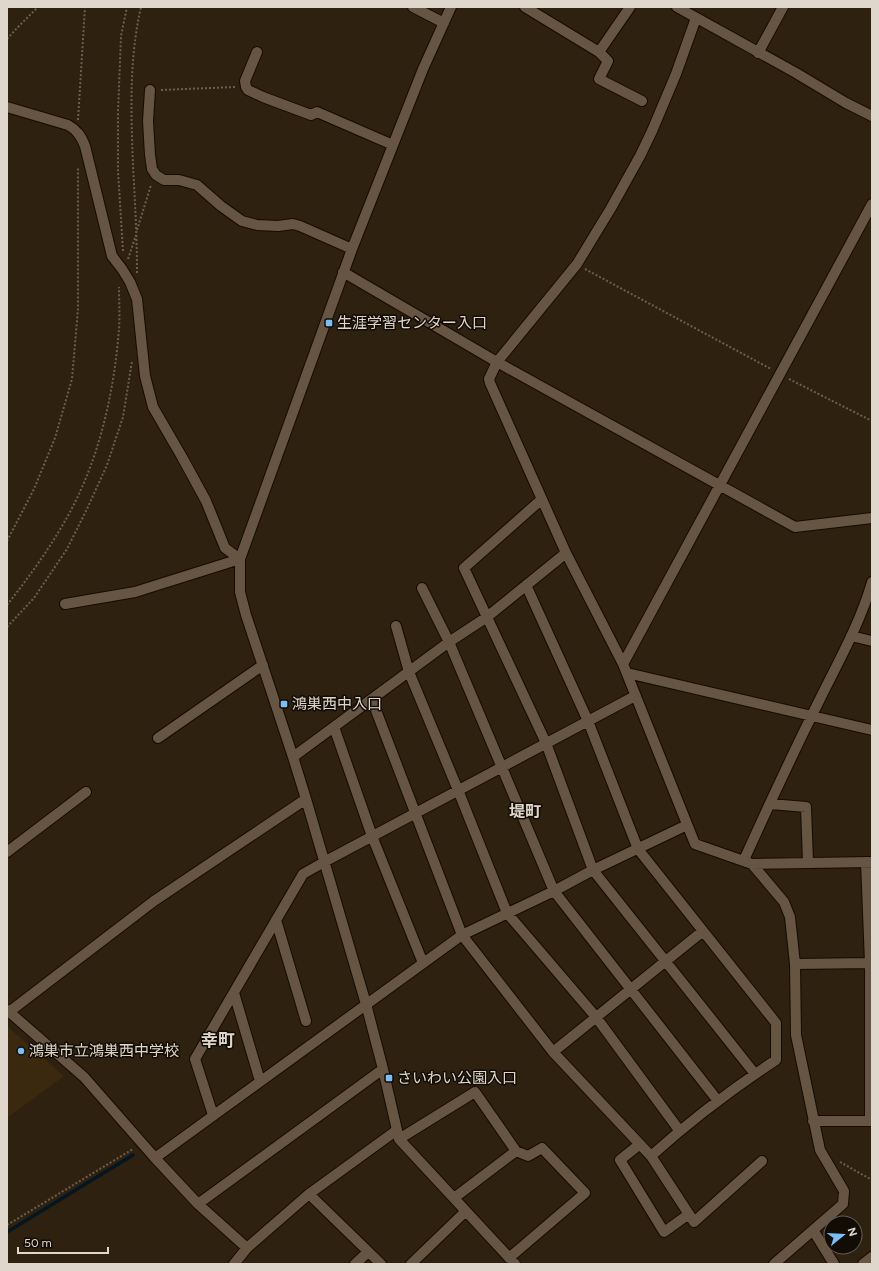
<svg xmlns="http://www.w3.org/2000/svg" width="879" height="1271" viewBox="0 0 879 1271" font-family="Figtree,'Noto Sans JP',sans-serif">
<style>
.built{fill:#3a280f}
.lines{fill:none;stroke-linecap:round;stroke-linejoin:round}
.stream{stroke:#041620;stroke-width:3.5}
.minor-casing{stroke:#170a00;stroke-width:12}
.path{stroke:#6c5f50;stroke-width:2;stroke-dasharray:2 2;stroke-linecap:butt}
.minor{stroke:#655542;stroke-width:10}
.poi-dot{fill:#7abef8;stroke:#120c05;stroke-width:1.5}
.labels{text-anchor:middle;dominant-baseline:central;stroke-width:3;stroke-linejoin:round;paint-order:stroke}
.poi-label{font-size:15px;fill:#e0d7cc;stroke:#120c05;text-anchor:start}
.neighbourhood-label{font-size:16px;font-weight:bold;fill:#e0d7cc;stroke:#120c05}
.quarter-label{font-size:17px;font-weight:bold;fill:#e0d7cc;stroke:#120c05}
</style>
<rect width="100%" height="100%" fill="#2f210f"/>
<path class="built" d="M7,1026l57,50 -57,42z"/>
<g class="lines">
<path class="stream" d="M7,1232l126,-77"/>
<defs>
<path id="minor" d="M413,7l31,16
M451,7l-28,62 -71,180 -112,310v33l6,23 47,142 13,42 60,205 17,65 16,70 116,125
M525,7l74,45
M630,7l-31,45 9,9 -9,18 43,22
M677,7l119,66 50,30 26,13
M696,18l-20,56 -24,57 -12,25 -29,52 -34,56 -80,98 -8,17 1,4 76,170 57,111 72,180 57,20 120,-2
M257,52l-12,29 1,6 2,3 15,7 48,18 6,-3 76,33
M758,53l25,-46
M150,90l-2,31 2,34 2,14 4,6 8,5h15l18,5 24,21 21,15 15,4 21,1 15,-2 7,2 52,23
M7,107l61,18c9,5 13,11 17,21l27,110 10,13 8,13 7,17 8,77 8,31 29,50 24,44 19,47 15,11
M343,272l154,90 298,165 77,-9
M542,499l-78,69 82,175 47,127 162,204
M526,585l62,136 50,128 138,174v37c-44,29 -86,61 -125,96
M422,588l27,54 105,249 164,210
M65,604l70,-12 105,-33
M396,626l13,46 49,118 49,123 89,104 83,113
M851,636l21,5
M623,664l249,-460
M627,673l245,57
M372,700l90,235 91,117 98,104 43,66 68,-61
M334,727l38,109 51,127
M158,738l105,-73
M293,757l156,-115 38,-25 79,-64
M770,804l36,3 2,55
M7,852l79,-60
M744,860c24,-53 48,-105 74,-157 19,-39 42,-79 54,-121
M866,862l4,101v158
M752,864l32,38 6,15 5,47 1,71 24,115 24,41 -1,13 -69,60
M276,920l30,101
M795,964l75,-1
M234,993l26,88
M7,1010l77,67 71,81 43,46 49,44
M9,1012l145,-111 152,-102
M553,1052l150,-121
M213,1115l-18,-56 108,-185 21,-12 311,-166
M813,1121h59
M399,1139l76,-47 41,59 12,5 14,-8 43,45 -76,65
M640,1144l-20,16 44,72 25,-18
M155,1158l307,-223 92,-44 39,-21 94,-45
M309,1194l72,70
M454,1198l62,-47
M198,1204l185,-135
M813,1230l21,34
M234,1264l13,-16 62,-54 88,-64
M355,1264l13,-12
M411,1264l55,-53
M863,1264l9,-7"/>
</defs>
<use href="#minor" class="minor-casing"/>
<path class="path" d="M7,39l11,-12 20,-20
M161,90l74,-3
M78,120l7,-113
M137,230l14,-45
M123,251l-5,-80v-59l3,-76 6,-29
M128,259l8,-24
M585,269l186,100
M137,273c0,-36 -2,-71 -4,-107 -2,-53 -4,-107 8,-159
M789,379l83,42
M7,541l27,-52 21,-51 17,-59 6,-70v-141
M7,605c23,-29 45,-60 63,-93 30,-56 44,-120 49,-183 1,-14 0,-28 0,-42
M7,627l27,-29 33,-49 20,-40 20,-44 16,-48 9,-56
M840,1162l32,18
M7,1225l126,-76"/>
<use href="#minor" class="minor"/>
</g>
<g class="poi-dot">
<rect x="325" y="319" width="8" height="8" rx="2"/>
<rect x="280" y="700" width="8" height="8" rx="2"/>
<circle cx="21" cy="1051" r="4"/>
<rect x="385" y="1074" width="8" height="8" rx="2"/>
</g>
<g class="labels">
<g class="poi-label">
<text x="337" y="323">生涯学習センター入口</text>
<text x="292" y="704">鴻巣西中入口</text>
<text x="29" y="1051">鴻巣市立鴻巣西中学校</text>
<text x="397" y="1078">さいわい公園入口</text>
</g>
<g class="neighbourhood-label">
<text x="525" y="811">堤町</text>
</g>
<g class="quarter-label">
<text x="218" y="1040">幸町</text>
</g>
</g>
<rect width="879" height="1271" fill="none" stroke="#e0d7cc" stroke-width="16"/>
<g transform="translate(843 1235) rotate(72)"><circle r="19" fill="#120c05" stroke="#645d55"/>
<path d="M0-3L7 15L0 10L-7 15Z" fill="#7abef8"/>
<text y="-6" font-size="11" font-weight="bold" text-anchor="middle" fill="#e0d7cc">N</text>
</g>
<path d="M18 1247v6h90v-6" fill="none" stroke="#e0d7cc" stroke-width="2"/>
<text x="24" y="1247" font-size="12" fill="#e0d7cc" stroke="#120c05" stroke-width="3" paint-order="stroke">50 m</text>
</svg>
